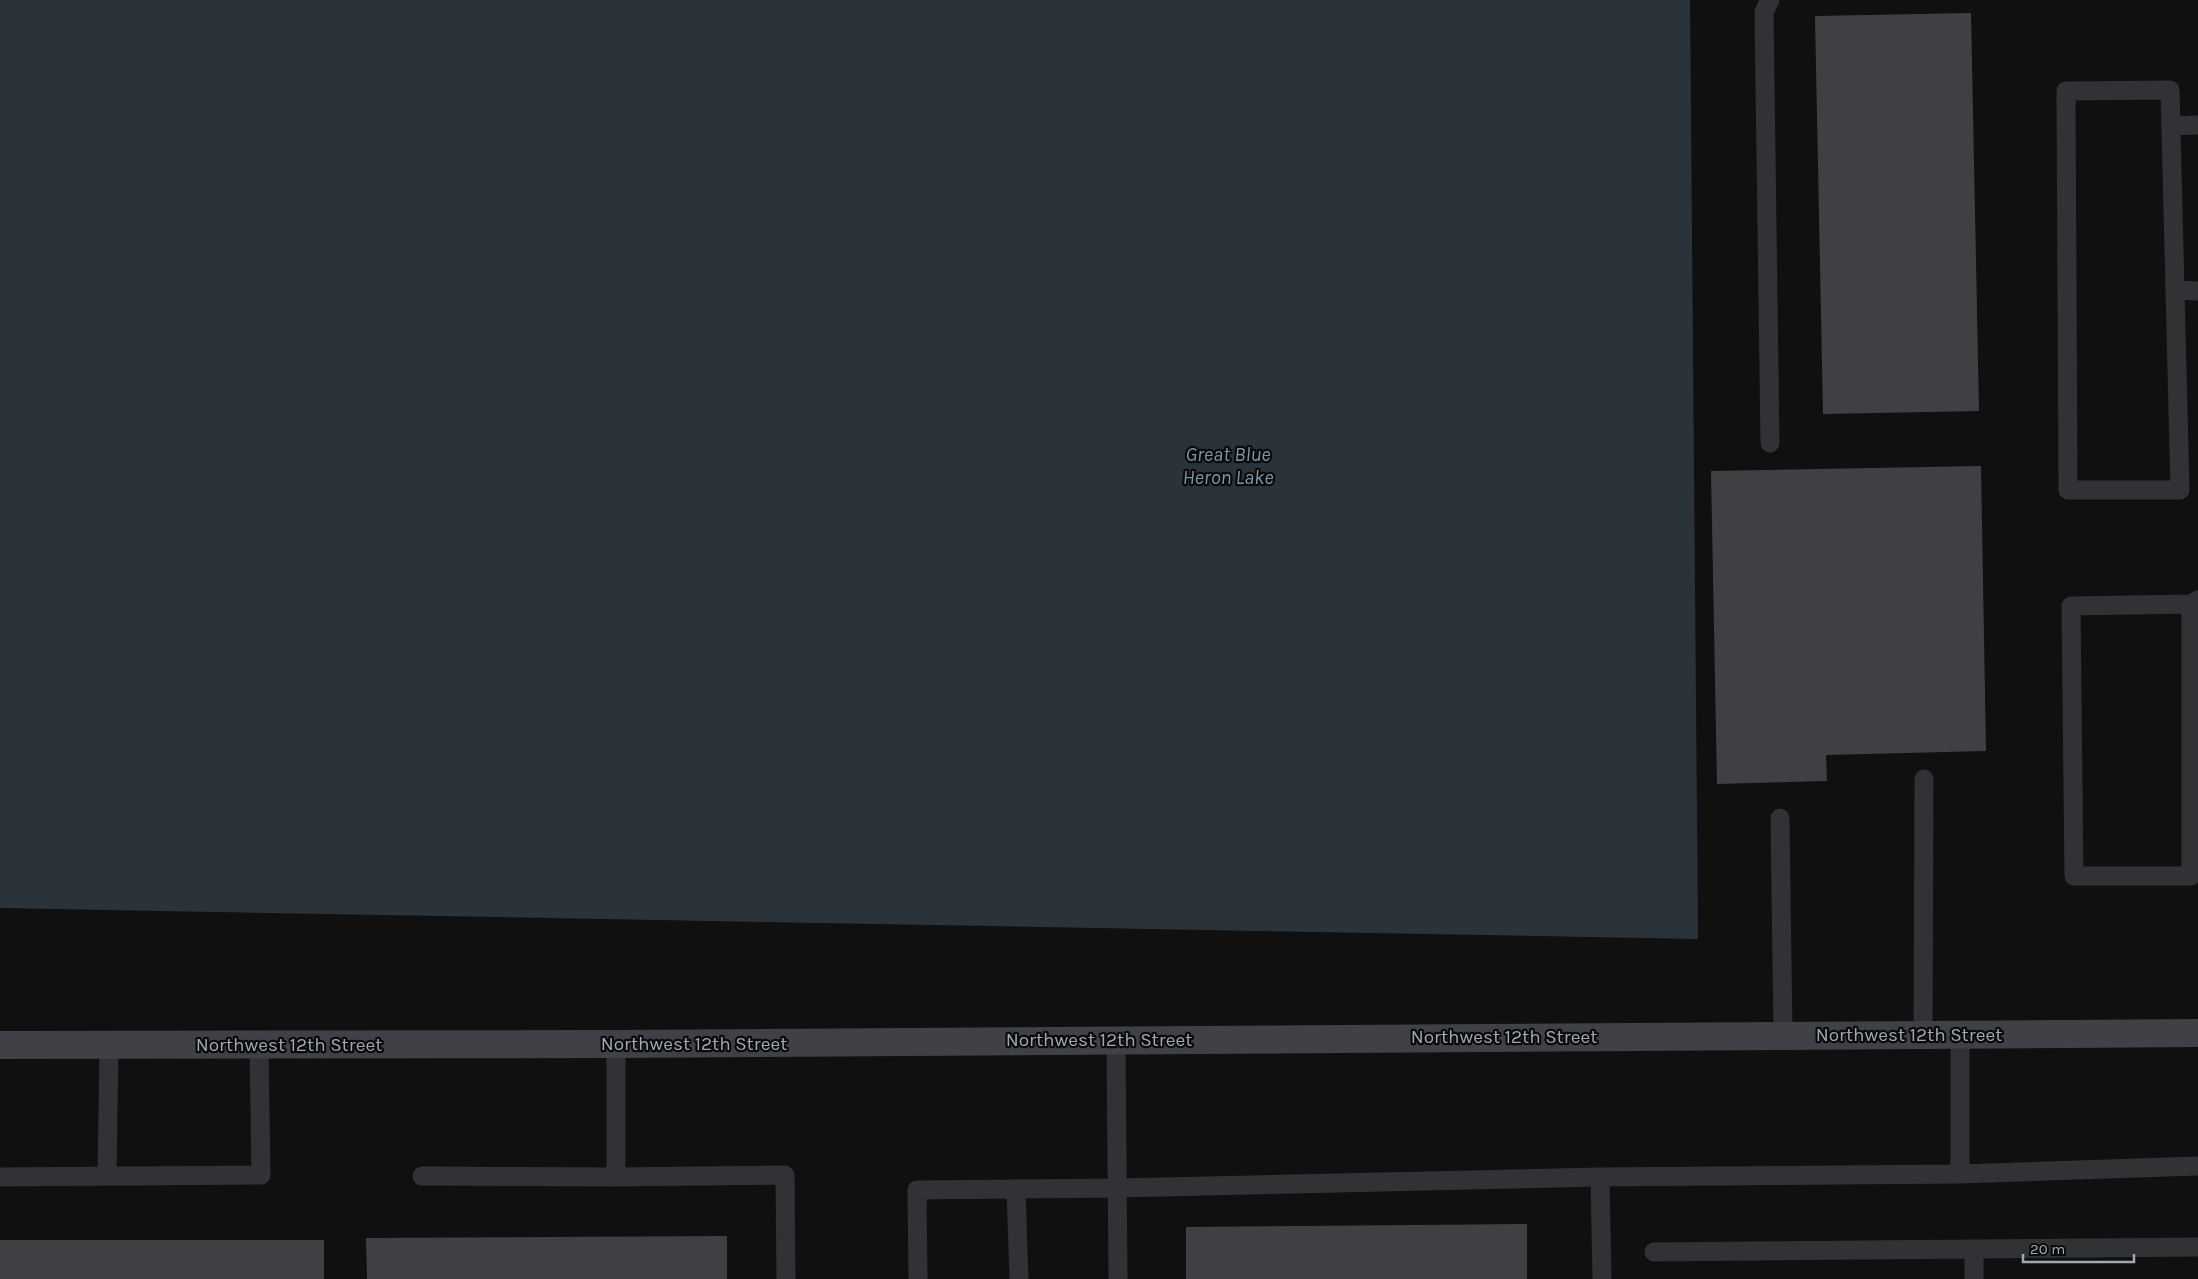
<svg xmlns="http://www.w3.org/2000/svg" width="2198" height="1279" viewBox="0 0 2198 1279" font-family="Karla,sans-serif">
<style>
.water{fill:#2a3339}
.building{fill:#3f4044}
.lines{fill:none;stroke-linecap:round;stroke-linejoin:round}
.service{stroke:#313236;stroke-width:19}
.secondary{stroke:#3f4146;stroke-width:28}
.labels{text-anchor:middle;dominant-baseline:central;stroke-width:4.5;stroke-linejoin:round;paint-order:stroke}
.street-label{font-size:19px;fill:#a1a8b2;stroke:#0b0b0c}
.water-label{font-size:20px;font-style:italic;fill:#7899ad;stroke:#0b0b0c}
</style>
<rect width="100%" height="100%" fill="#101011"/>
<path class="water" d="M0,0h1690l8,939 -1698,-31z"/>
<path class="building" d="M1971,13l8,398 -156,3 -8,-398z
M1981,466l5,285 -160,4 1,26 -110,3 -6,-313z
M1527,1224v55h-341v-52z
M727,1236v43h-360l-1,-41z
M0,1240h324v39h-324z"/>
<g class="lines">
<path class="service" d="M1770,0l-6,12 6,431
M2170,90l10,400h-112l-2,-399z
M2171,126l27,-1
M2175,290l23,1
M2191,604v272h-117l-3,-270 120,-2 7,-4
M1780,818l3,218
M1923,1036l1,-257
M1116,1040l2,239
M1960,1174l238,-8
M107,1175l2,-130
M422,1176l194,1v-133
M0,1177l261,-2 -2,-130
M616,1177l169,-2 1,104
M1600,1177l2,102
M1016,1190l3,89
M1974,1249v30
M1654,1252l544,-5
M918,1279l-1,-89 201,-2 482,-11 360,-3v-139"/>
<path class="secondary" d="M0,1045l616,-1 1582,-11"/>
</g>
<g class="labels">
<g class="street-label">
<text x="1909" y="1035">Northwest 12th Street</text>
<text x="1504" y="1037">Northwest 12th Street</text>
<text x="1099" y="1040">Northwest 12th Street</text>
<text x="694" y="1044">Northwest 12th Street</text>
<text x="289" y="1045">Northwest 12th Street</text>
</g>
<g class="water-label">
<text x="1228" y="454">Great Blue<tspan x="1228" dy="23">Heron Lake</tspan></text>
</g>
</g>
<path d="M2023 1254v8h111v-8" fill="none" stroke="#a1a8b2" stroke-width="2.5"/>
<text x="2030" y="1254" font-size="15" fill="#a1a8b2" stroke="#0b0b0c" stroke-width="4" paint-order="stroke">20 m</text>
</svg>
